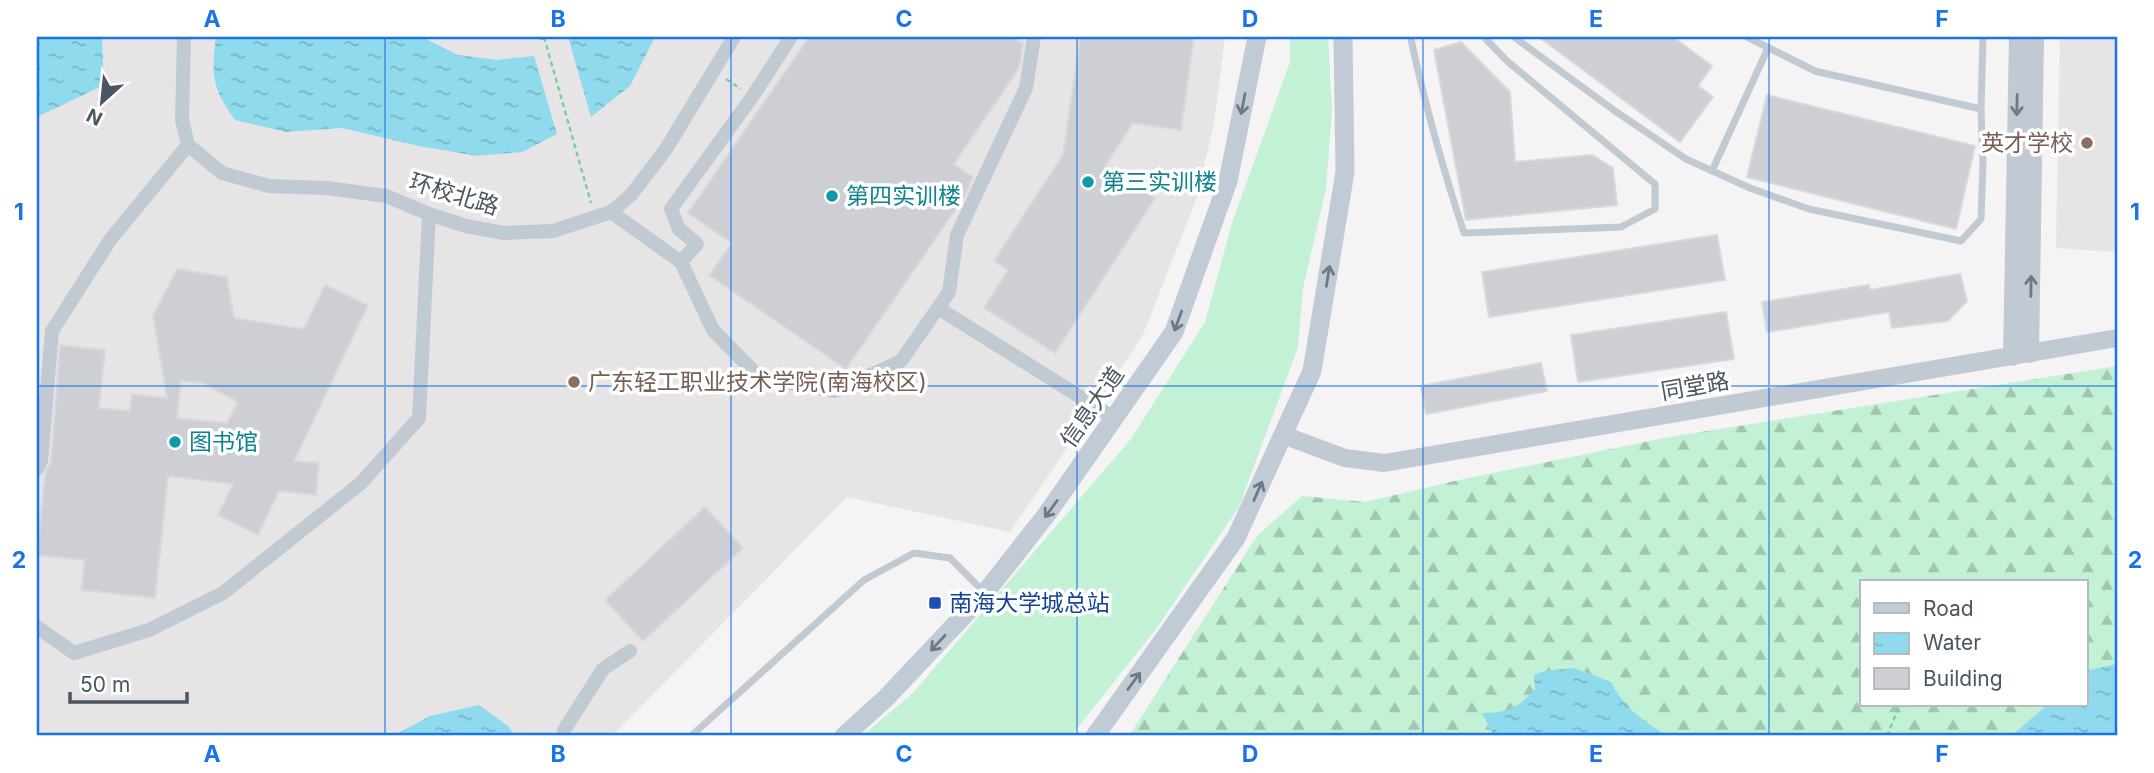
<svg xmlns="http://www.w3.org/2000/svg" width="2154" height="773" viewBox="0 0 2154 773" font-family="Inter,'Noto Sans SC',sans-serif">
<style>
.education{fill:#e6e4e5}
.grass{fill:#c3f1d5}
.forest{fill:url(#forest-firs);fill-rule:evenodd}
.water{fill:url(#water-ripples)}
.building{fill:#cdcfd5;stroke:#d7d9de;stroke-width:2;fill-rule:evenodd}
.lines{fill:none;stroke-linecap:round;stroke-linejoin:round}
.path{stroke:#7ad0a6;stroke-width:2.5;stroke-dasharray:5 3.5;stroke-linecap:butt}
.service{stroke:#c1cad2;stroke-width:7}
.minor{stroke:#c1cad2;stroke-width:14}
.tertiary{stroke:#c1cad2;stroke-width:18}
.secondary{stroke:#c1cbd6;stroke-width:19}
.oneway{stroke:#6e7984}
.oneway2{stroke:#6e7983}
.grid{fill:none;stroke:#1a73e8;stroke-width:2;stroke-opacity:0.55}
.education-dot{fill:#8d6e63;stroke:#fff;stroke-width:2.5}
.culture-dot{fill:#0f9aa8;stroke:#fff;stroke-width:2.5}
.transit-dot{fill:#1a4fb4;stroke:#fff;stroke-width:2.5}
.labels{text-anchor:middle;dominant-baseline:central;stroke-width:7;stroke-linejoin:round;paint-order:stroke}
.education-label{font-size:23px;fill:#785e54;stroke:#fff;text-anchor:end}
.culture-label{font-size:23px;fill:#0d838f;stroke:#fff;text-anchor:start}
.street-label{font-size:23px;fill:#4a5661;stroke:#fff}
.transit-label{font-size:23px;fill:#164399;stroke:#fff;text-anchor:start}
.neatline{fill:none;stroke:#1a73e8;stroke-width:2.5}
.grid-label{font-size:23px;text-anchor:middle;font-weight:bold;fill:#1a73e8}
</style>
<defs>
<pattern id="forest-firs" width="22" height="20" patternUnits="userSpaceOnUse" patternTransform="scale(1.75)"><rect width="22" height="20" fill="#c3f1d5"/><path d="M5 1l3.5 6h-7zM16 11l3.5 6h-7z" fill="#a0c6b0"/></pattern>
<pattern id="water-ripples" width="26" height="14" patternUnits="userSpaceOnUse" patternTransform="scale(1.75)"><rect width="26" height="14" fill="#90daee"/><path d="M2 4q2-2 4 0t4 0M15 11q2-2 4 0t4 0" fill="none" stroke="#78b4c4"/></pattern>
</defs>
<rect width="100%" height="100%" fill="#f5f3f3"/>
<path class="education" d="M37,37h1188l-11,87 -18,76 -54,137 -132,195 -163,-35 -235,239h-575z
M2060,37h57v215l-61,-4z"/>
<path class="grass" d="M1290,37h38l4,72 -6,80 -23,99 -5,59 -59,160 -83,122 -85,107h-209l51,-43 218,-254 74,-117 27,-99 58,-161z"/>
<path class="forest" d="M2117,366v370h-988l128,-200 45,-40 63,6 94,-22 210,-43zM1862,582h224v123h-224z"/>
<path class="water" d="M37,37h65l2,48 -67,32z
M216,37h206l36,18 39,5 37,-4 23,78 -35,18 -45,4 -58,-10 -77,-18 -56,4 -51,-12c-23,-32 -24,-45 -19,-83z
M568,37h87l-25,49 -39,31z
M2117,664v72h-130l29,-4 31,-27h39v-34z
M1574,668l37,14c13,26 33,40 57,54h-174l-12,-23c25,0 36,-5 53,-24l-1,-14 10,-4z
M479,705l29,21 7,10h-122l37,-20z"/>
<path class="building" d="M809,37h204l10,7 -4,24 -65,96 19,13 -9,20 -118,172 -137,-94 23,-32 -44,-30z
M1080,37h114l-13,93 -48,-7 -28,43 50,32 -100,155 -71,-45 24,-38 -14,-9 69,-106z
M1539,37h134l39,29 -14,20 15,11 -33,45z
M1461,42l49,50 5,70 77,-7 21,13 4,37 -151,15 -32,-170z
M1767,95l208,51 -19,83 -209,-52z
M1717,235l8,45 -236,37 -7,-45z
M177,269l50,8 7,41 70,11 21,-44 43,20 -74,156 25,2 -3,32 -37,-4 -21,44 -40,-20 15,-31 -65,-8 -13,122 -74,-8 4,-30 -48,-5 8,-81 6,-12 9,-117 45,5 -6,58 31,3 2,-17 35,4 -14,-82zM181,381l22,2 35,19 -11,21 -50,-5z
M1960,274l7,27 -19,20 -56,7 -3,-16 -122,20 -5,-30 107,-17 1,5z
M1726,312l8,47 -156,23 -7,-47z
M1541,363l6,28 -121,23 -5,-28z
M705,507l38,41 -100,93 -38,-41z"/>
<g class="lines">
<path class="path" d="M531,37l13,2 2,-2
M544,37l47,166
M726,79l15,10
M1887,736l11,-27 8,-4"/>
<path class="service" d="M1412,37l-1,2c14,66 32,130 53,194l157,-6 34,-18v-25l-148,-123 -23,-24
M1514,37l101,74 71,48 64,29 59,21 152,32 20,-22 2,-56 -2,-54 -166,-38 -68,-34
M1981,109l2,-72
M1712,171l56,-123
M691,736l173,-156 50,-27 36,5 35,35"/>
<path class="minor" d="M184,37l-2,83 6,25 34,28 47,13 58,2 59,8 43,18 37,12 38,7 49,-2 58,-19 20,-17 35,-46 68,-112
M611,212l70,50 32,68 47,48 75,13 66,-30 48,-69 8,-57 69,-147 8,-51
M681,262l16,-18 -18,-15 -8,-20 81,-112 39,-60
M938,308l176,110
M37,469l4,-8 11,-130 58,-91 78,-95
M37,627l37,26 75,-23 74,-37 138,-110 58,-65 10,-204
M563,736l1,-6 39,-61 27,-18"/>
<path class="tertiary" d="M2030,354l5,-317
M2012,357l6,-320
M1283,435l62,23 39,5 733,-125"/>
<path class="secondary" d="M844,736l42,-38 99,-105 62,-79 127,-182 54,-151 29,-144
M1095,736l141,-198 76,-167 33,-199 -2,-135"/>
</g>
<defs><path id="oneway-shaft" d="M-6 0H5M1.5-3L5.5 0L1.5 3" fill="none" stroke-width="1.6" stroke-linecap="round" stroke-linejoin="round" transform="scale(1.75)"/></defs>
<g class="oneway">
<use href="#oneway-shaft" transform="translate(1243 104) rotate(101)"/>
<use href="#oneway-shaft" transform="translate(1328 276) rotate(-81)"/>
<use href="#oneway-shaft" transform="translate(1178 321) rotate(110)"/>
<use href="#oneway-shaft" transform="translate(1258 491) rotate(-66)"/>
<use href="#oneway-shaft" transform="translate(1051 509) rotate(126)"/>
<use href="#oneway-shaft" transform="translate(938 643) rotate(133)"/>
<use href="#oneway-shaft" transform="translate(1134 681) rotate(-54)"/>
</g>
<g class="oneway2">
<use href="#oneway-shaft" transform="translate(2017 105) rotate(91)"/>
<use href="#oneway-shaft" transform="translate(2031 286) rotate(-89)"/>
</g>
<path class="grid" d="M385,37v699M731,37v699M1077,37v699M1423,37v699M1769,37v699M37,386h2080"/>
<g class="education-dot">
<circle cx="2087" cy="143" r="7"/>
<circle cx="574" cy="382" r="7"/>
</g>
<g class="culture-dot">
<circle cx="1088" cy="182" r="7"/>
<circle cx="832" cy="196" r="7"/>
<circle cx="175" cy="442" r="7"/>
</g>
<rect class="transit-dot" x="928" y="596" width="14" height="14" rx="3.5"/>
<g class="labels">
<g class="education-label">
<text x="2073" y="143">英才学校</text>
<text x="588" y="382" text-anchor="start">广东轻工职业技术学院(南海校区)</text>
</g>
<g class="culture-label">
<text x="1102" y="182">第三实训楼</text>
<text x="846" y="196">第四实训楼</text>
<text x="189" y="442">图书馆</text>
</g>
<g class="street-label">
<text transform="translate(454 194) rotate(17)">环校北路</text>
<text transform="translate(1695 386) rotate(-10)">同堂路</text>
<text transform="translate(1092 407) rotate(-55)">信息大道</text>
</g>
<g class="transit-label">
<text x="949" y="603">南海大学城总站</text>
</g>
</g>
<rect width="2154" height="773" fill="none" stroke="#ffffff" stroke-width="77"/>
<rect x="1860" y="580" width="228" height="126" fill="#ffffff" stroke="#b7bbc0" stroke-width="2"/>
<rect x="1874" y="603" width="35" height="10" fill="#c1cbd6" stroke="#b7bbc0" stroke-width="2"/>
<text x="1923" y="616" font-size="21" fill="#4a5661">Road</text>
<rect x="1874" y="633" width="35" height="21" fill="url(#water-ripples)" stroke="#b7bbc0" stroke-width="2"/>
<text x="1923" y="650" font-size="21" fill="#4a5661">Water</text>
<rect x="1874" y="668" width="35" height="21" fill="#cdcfd5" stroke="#b7bbc0" stroke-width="2"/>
<text x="1923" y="686" font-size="21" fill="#4a5661">Building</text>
<g transform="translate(102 102) rotate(207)" stroke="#ffffff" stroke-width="5" paint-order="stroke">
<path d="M0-5L12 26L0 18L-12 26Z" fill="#4a5661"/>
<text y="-10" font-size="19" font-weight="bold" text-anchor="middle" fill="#4a5661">N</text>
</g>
<path d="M70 692v10h117v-10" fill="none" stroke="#4a5661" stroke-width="3.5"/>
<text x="80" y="692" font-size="21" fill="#4a5661" stroke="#ffffff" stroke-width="5" paint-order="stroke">50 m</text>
<rect x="38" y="38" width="2078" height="696" class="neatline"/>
<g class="grid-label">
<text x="212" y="27">A</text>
<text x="558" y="27">B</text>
<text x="904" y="27">C</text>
<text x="1250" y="27">D</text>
<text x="1596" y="27">E</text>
<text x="1942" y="27">F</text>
<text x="19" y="220">1</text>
<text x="2135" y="220">1</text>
<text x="19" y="568">2</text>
<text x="2135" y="568">2</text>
<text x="212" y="762">A</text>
<text x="558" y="762">B</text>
<text x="904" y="762">C</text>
<text x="1250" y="762">D</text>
<text x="1596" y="762">E</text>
<text x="1942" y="762">F</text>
</g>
</svg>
